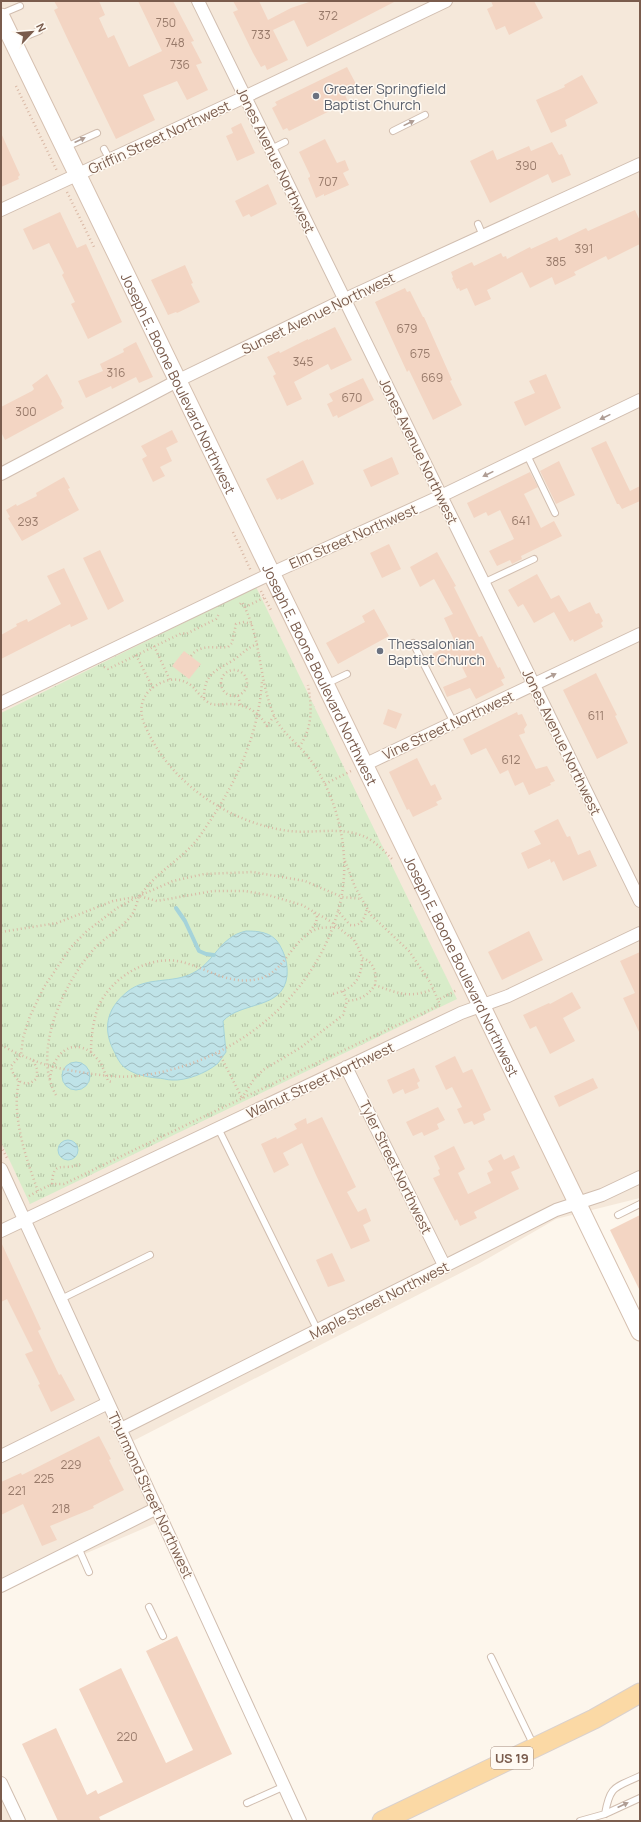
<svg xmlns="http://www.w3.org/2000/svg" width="641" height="1822" viewBox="0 0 641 1822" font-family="Manrope,sans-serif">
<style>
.residential{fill:#f5e8da}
.park{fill:url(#park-tufts)}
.water{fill:url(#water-waves);stroke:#a5d3da}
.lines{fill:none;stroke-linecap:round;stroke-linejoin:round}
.stream{stroke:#a5d3da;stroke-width:4}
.building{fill:#f3d5c3}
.lane-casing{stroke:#d1beb0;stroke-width:8}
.street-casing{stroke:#d1beb0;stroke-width:14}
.secondary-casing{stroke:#d6c0b0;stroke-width:19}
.primary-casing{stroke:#dad1cd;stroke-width:21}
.path{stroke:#d9b8a5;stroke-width:2.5;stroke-dasharray:1 3;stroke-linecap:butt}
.lane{stroke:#fff;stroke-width:6}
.street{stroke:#fff;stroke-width:12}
.secondary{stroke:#fff;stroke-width:17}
.primary{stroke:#fbd9a5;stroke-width:19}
.path-bridge{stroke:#d9b8a5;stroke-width:2.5;stroke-dasharray:1 3;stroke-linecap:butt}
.oneway{fill:#af9d94}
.worship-dot{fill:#6b7280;stroke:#fffaf3;stroke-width:1.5}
.labels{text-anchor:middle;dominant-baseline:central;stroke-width:3;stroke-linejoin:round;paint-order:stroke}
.number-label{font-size:12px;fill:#987a6a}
.shield{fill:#fffaf3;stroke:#a28b7f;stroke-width:1}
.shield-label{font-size:13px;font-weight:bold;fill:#7a5c4d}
.worship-label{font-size:14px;fill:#5b616d;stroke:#fffaf3;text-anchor:start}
.street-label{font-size:14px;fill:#7a5c4d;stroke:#fffaf3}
</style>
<defs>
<pattern id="park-tufts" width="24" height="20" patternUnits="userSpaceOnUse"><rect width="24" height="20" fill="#d8ecc9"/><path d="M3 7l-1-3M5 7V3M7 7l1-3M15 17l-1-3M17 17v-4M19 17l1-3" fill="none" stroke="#b4c2a5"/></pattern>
<pattern id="water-waves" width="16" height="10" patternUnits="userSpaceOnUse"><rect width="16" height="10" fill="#bfe3e8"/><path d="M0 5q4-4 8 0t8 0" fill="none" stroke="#a0bbbe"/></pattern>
</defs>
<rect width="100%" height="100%" fill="#fdf6ec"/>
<path class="residential" d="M1,1h639v1197l-84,21 -76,44 -351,180 39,75 -167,72z
M1,1790l15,31h-15z"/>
<path class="park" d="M256,587l201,412 -427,205 -29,-62v-429z"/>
<path class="water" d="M246,931c12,0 26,1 33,13 6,10 9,20 8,32 -4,34 -46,25 -64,45l3,31c-3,4 -6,9 -9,12 -11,9 -31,17 -45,16 -5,0 -10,-2 -15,-2 -11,-1 -25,-4 -34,-12 -3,-3 -6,-8 -8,-13 -13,-23 -9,-44 12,-61 19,-16 46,-8 66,-19 22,-11 26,-36 53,-42z
M62 1076a14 14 0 1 1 28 0a14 14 0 1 1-28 0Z
M58 1150a10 10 0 1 1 20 0a10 10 0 1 1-20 0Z"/>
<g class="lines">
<path class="stream" d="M176,908l9,13 14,30 7,3 8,1"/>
</g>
<path class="building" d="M54,1h45l6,14 -6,3 9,20 6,-3 15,32 33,-16 -24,-50h35l21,40 -3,1 11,21 -6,2 12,25 -21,10 -10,-19 -34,14 12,25 -39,19 -47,-97 -15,-32 4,-2z
M233,1h26l9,19 23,-12 21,-7h84l-89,46 -13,-27 -21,10 15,30 -21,10 -2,-5 -4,2 -8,-14 -20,-41 5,-2z
M491,1h43l9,17 -34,17 -4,-9 -9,4 -9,-21 6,-3z
M347,67l9,17 -13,6 5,12 -59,29 -2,-3 -4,2 -11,-22 5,-3 -2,-3z
M582,75l16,28 -33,17 2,6 -16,7 -15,-33 29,-13 -1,-2z
M241,123l14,30 -18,8 -11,-25 7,-3 -2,-5z
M1,133l19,42 -2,2 1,2 -18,8z
M325,139l12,24 8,-3 4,10 -6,3 6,12 -25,11v-2l-8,4 -8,-20 2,-1v-2l-11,-23z
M552,142l7,13 3,-1 9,21 -19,8 -4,-9 -58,29 -20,-42 23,-11 4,10 32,-14 2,5z
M268,184l9,20 -26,13 -2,-3 -6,3 -8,-16z
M635,210l5,11v23l-32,16 -2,-4 -32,16 2,3 -21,10 -3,-8 -22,11 -8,-16 -35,18 4,9 -16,7 -8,-18 -7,3 -1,-3 -2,1 -5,-11 1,-1 -2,-5 21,-10 2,4 27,-13 2,4 3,-1 1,3 23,-12 1,2 26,-12 2,4 27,-13 2,3z
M60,212l17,36 9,-4 36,78 -34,17 -17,-35 4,-2 -13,-27 2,-2 -15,-30 -16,7 -10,-21z
M185,265l8,18 -2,1 9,18 -23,11 -1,-1 -8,3 -17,-35z
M405,288l2,4 3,-1 13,26h1l28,63 -2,1 12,24 -29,15 -24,-50 -2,2 -32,-70z
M335,327l17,33 -21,10 -3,-6 -34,18 8,17 -15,7 -14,-30 3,-2 -9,-17 12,-6 1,2 28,-14v1z
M136,342l17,35 -14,6 -3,-6 -24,12 -1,-3 -25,12 -8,-17 25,-10 -3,-7 24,-12 -1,-3z
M47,374l15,27 -1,3 3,4 -59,32 -4,-8v-25l31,-16 2,-2 -2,-4z
M546,374l15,34 -36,18 -11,-24 21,-9 -6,-12z
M363,378l11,22 -36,18 -1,-3 -4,2 -6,-13 6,-3 -4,-7z
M172,430l6,12 -12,6 6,13 -12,6 5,9 -12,6 -11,-23 5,-3 -6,-10z
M606,441l24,50 10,-5v15l-18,8 -3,-5h-2l-26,-56z
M392,457l7,17 -28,13 -8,-17z
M303,460l11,24 -33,16 -1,-2 -3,2 -11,-21z
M559,461l16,34 -19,9 -16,-33z
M530,472l8,15 -14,7 17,34 13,-7 8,15 -41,20 1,3 -10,5 -2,-4 -13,6 -8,-15 25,-12 -14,-29 -12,6 -2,-4 -12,6 -7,-15z
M64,477l6,11 -2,1 11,21 -57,31 -14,-23 2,-1 -4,-7 10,-6 1,2 20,-10 -1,-3z
M389,544l12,25 -19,9 -12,-25z
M100,550l24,51 -16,9 -25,-52z
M437,552l19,34 -2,1 25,50 3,-1 16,32 2,-1 5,11 -4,2 3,5 -28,14 -6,-11 -23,9 -4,-10 24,-10 -10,-20 -18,10 -7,-13 23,-12 -11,-24 9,-4 -19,-35 -14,8 -10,-20z
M64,568l24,51 -17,8 -1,-3 -69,35v-24l16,-9 -1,-2 11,-5 1,3 33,-18 -14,-28z
M537,574l14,25 8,-4 10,17 21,-10 6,12 3,-1 4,8 -2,2 2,4 -29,15 -1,-3 -3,2 -16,-29 -20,11 -11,-19 -5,3 -10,-17z
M374,609l15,27 -51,28 -12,-21 39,-21 -3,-6z
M184,651l17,13 -12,15 -17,-13z
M596,673l21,42 -2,1 13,27 -31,16 -34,-69z
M388,709l14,5 -6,15 -13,-5z
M517,712l1,3 4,-1 5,11 -3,4 1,4 -6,2 17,34 11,-3 8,15 -5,2 1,2 -22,10 -6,-13 -8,4 -7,-16 -8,4 -14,-26 -15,7 -8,-16z
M417,758l14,28 4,-2 7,15 -6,3 2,3 -25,12 -4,-8 -2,1 -18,-38z
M558,819l9,18 3,-1 8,19 12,-5 7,16 -34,15 -9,-20 -3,2 -1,-4 -22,10 -7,-16 20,-9 -7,-13z
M529,931l14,29 -41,20 -14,-28z
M640,952v82l-17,-36 12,-5 -15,-32z
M572,992l9,16 -18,10 12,23 -25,13 -14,-28 -6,3 -7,-14 26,-12 1,1z
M455,1056l8,17 9,-4 19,41 -8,4 2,6 -11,5 -2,-4 -8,3 -7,-15 5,-2 -10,-20 -6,3 -11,-24z
M414,1068l6,13 -3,2 2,5 -14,6 -2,-5 -10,5 -6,-14z
M593,1078l5,10 -39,19 -5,-11z
M438,1107l7,13 -8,4 2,5 -15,7 -2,-4 -9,4 -7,-14z
M322,1117l34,70 -9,5 11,20 8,-4 5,13 -8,4 7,16 -19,8 -35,-74 -14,-32 -19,10 6,12 -15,8 -13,-29 15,-7 1,2 20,-10 -3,-5 12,-6 1,6z
M454,1146l11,23 -7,4 10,21 23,-11 -4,-10 6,-3 -5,-9 13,-7 3,6 10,-5 6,13 -9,4 8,17 -45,23 3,6 -17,8 -3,-7 -2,2 -22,-43 7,-3 -2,-5 2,-1 -6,-13z
M640,1215v76l-30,-61z
M1,1242l40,87 -3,2 21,44 2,-1 14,26 -24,12 -13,-27 2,-1 -15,-30 8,-3 -26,-52 -6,3z
M332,1253l13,28 -17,6 -12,-27z
M99,1436l12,23 -2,1 15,30 -31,16 1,2 -44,18 7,14 -15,6 -19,-42 -22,11v-33l20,-9 1,2z
M177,1636l55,118 -133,63 2,4h-43l-36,-77 34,-16 31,67 9,-5 2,4 25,-12 -44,-93 42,-21 45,95 27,-13 -47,-99z"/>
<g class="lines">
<defs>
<path id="lane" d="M1,14l19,-8
M14,41l25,-10
M393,131l32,-16
M66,147l31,-14
M104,149l6,11
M271,149l14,-7
M478,224l5,12
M527,455l28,58
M483,583l51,-24
M413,643l41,80
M326,684l21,-10
M218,1128l100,203
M618,1215l22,-11
M61,1299l89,-44
M78,1547l11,25
M149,1607l14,29
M491,1657l43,89
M247,1803l38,-17
M605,1814c5,-29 10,-26 35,-38
M580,1821l25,-7 35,-16"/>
<path id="street" d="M198,1l442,900
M1,210l233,-108 212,-101
M1,474l176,-93 179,-87 284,-130
M1,703l269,-129 171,-78 199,-96
M364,765l276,-131
M346,1067l99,200
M1,1169l299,652
M1,1231l460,-218 47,-17 132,-63
M121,1429l435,-219 46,-15 38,-18
M1,1456l107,-53
M1,1586l156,-78
M1,1783l18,38"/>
<g id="secondary">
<path id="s1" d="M1,17l639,1315"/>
</g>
<path id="primary" d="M382,1821l212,-102 46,-26"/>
</defs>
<use href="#lane" class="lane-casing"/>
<use href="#street" class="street-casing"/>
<use href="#secondary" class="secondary-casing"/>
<use href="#primary" class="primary-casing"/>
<path class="path" d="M16,86l41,85
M67,192l27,55
M233,532l18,39
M261,591l10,19
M240,604l2,-2c20,37 16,74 31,111 7,19 24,29 36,45 31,41 44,103 29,153l12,14c11,2 15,-7 17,-17
M245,607l19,-9
M154,646l16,34
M136,655l17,33
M191,656c10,-13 23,-7 37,-9l4,-4 4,-19 8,-2 8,2
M104,667l4,2 74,-36 4,1 30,-15 3,-5
M221 683a13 13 0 1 1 26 0a13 13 0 1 1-26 0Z
M238,696l3,10
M204,698c0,-25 12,-27 31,-39 8,-6 13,-12 23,-15
M274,716l-7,10c-9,-15 -23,-23 -40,-22 -6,0 -13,2 -18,-1 -6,-4 -11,-10 -15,-15 -14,-14 -33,-9 -46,4 -8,10 -8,20 -4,31 23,58 84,100 145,108 26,3 56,-6 80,8 9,5 16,13 23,20
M299,747c14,-19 13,-40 9,-62
M325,784l26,-13
M345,861l10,26 16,28 38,36 21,31 8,18 19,-10
M140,896c16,-24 38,-34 56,-55 5,-6 9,-13 14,-20 28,-42 49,-89 52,-140
M310,931l6,-8 1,-6 -3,-4
M1,932l56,-9 56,-22 22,-4
M343,991l4,10c12,-1 21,-5 28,-16
M333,994c20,-5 29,-14 29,-36
M1,1045c11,6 21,11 32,15l4,9v9c-11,12 -24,2 -26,-12l10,-11 2,-17 7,-22 14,-29 27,-40 16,-16 30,-23 22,-12 34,-15 31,-7 49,-2 52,9 37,16 20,2
M91,1052l10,11 7,18 4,1
M219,1053l23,45
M50,1079c2,-21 18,-42 41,-27 0,-14 2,-29 6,-42 11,-30 48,-54 80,-49 28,5 50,25 81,18 28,-6 34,-43 62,-51 5,-1 12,0 18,-1
M19,1081c-8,34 7,78 19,110l14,-7h12c125,-61 250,-120 376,-179l-2,-5
M56,1095c-25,-43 8,-113 38,-146 11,-12 28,-21 37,-33 4,-5 6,-14 8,-20l18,5 56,-10h32l23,4 34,10 28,16 24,19 5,9 3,9c12,3 15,16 13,27 22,8 35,14 58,4
M242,1098l12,-19 9,-9 37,-22 43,-33 4,-14
M1,1146l6,12
M52,1184c1,-26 12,-12 28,-20
M29,1196l9,-5"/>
<use href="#lane" class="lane"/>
<use href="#street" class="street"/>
<use href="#secondary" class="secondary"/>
<use href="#primary" class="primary"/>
<path class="path-bridge" d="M33,1060c16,7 30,9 47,12 19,3 38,6 57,4 92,-10 176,-75 201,-165"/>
</g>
<defs><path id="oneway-solid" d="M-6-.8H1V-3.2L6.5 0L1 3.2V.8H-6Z"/></defs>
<g class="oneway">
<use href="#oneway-solid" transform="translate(409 123) rotate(-26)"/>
<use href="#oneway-solid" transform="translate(80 140) rotate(-25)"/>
<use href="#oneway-solid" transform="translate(605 417) rotate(154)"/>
<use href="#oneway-solid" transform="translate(488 474) rotate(154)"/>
<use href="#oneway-solid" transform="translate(551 676) rotate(-26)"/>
<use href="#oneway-solid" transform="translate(623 1805) rotate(-25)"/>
</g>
<g class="worship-dot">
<circle cx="316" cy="96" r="4"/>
<circle cx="380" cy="651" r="4"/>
</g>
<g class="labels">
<g class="number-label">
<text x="328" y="15">372</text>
<text x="166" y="22">750</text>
<text x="261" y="34">733</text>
<text x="175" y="42">748</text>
<text x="180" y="64">736</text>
<text x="526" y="165">390</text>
<text x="328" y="181">707</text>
<text x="584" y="248">391</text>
<text x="556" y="261">385</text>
<text x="407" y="328">679</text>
<text x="420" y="353">675</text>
<text x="303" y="361">345</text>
<text x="116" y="372">316</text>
<text x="432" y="377">669</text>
<text x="352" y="397">670</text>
<text x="26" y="411">300</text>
<text x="521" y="520">641</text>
<text x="28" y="521">293</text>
<text x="596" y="715">611</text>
<text x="511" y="759">612</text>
<text x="71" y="1464">229</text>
<text x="44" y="1478">225</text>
<text x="17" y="1490">221</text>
<text x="61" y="1508">218</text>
<text x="127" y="1736">220</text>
</g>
<rect class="shield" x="491" y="1747" width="42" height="22" rx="3"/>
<g class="shield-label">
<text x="512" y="1758">US 19</text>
</g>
<g class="worship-label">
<text x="324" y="88">Greater Springfield<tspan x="324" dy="16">Baptist Church</tspan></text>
<text x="388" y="643">Thessalonian<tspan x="388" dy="16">Baptist Church</tspan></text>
</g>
<g class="street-label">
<text transform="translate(159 137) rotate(-25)">Griffin Street Northwest</text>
<text transform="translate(276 160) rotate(64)">Jones Avenue Northwest</text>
<text transform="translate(318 313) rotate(-26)">Sunset Avenue Northwest</text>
<text stroke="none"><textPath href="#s1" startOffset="407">Joseph E. Boone Boulevard Northwest</textPath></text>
<text transform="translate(419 451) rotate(64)">Jones Avenue Northwest</text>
<text transform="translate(353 536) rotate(-24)">Elm Street Northwest</text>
<text stroke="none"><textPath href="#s1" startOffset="731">Joseph E. Boone Boulevard Northwest</textPath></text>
<text transform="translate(448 725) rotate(-25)">Vine Street Northwest</text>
<text transform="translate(562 742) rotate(64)">Jones Avenue Northwest</text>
<text stroke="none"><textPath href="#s1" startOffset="1055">Joseph E. Boone Boulevard Northwest</textPath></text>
<text transform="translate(320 1080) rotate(-25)">Walnut Street Northwest</text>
<text transform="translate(396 1167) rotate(64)">Tyler Street Northwest</text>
<text transform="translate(379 1300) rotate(-27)">Maple Street Northwest</text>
<text transform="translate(151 1495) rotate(65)">Thurmond Street Northwest</text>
</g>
</g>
<rect width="641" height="1822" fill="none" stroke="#7a5c4d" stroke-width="4"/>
<g transform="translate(32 32) rotate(64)" stroke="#fffaf3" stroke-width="3" paint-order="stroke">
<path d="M0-3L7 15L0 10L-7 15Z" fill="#7a5c4d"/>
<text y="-6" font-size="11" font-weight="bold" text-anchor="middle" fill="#7a5c4d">N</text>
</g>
</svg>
